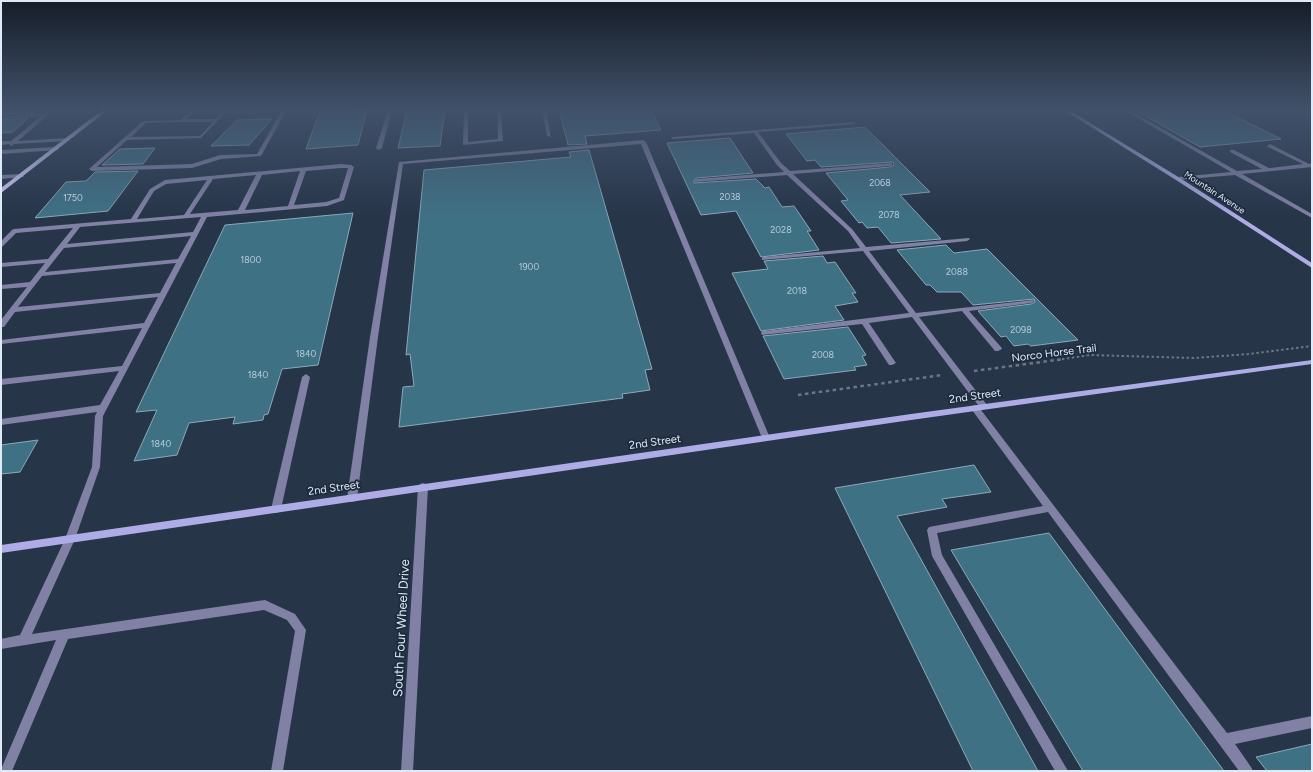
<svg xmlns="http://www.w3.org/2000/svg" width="1313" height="772" viewBox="0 0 1313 772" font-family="Figtree,sans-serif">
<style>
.building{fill:#3f7185;stroke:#8baab8}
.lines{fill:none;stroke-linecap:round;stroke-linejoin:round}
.path-far1{stroke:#6a7787;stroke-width:2;stroke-dasharray:2.5 2.5;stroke-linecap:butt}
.path{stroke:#6a7787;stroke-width:2.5;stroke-dasharray:3.5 3.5;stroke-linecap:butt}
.service{fill:#8181a5;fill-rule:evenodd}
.minor{fill:#8181a5;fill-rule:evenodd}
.secondary{fill:#adace6;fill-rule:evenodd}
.primary{fill:#d2d1fe;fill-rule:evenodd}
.labels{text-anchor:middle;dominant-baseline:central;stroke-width:3.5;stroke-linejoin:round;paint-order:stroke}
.number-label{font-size:9px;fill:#b8ccda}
.far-street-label{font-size:9px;fill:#e0eaf6;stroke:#1d2b3e}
.street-label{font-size:11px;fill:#e0eaf6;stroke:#1d2b3e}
.near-street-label{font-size:13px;fill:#e0eaf6;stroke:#1d2b3e}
</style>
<rect width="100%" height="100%" fill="#263548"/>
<path class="building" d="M1,110h37l-4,3 -33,2z
M367,110l-9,35 -52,4 13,-35z
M407,110h38l-5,36 -42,2z
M559,110h92l10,20 -76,6 2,8 -19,1z
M1135,110h88l58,29 -81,8z
M28,118l-15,14 -12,1v-13z
M272,119l-23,26 -38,1 26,-26z
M865,127l65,65 -30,3 41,44 -50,4 -13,-16 -11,1 -5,-6 -3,1 -18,-22 7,-1 -22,-27 64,-6 4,-2 -1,-3 -72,5 -6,-7 -8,1 -21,-27z
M730,138l23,35 -56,5 -3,2v3l62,-4 9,9 4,-1 13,20 12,-1 17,25h-4l12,19 -58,7 -25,-46 -35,4 -34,-72z
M155,148l-12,16 -41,1 18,-16z
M589,150l63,219 -7,1 5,20 -28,4 1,4 -224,29 4,-40 11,-1 -4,-32 -4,1 18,-185 147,-13 -2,-5z
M138,171l-30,40 -73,7 31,-36 20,-1 9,-9z
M353,213l-35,152 -36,4 -14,45 -4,1 -1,5 -30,4 2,-7 -46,6 -12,32 -43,6 23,-51 -21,2 89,-187z
M946,245l8,8 33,-4 91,91 -47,6 -3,-2 -14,2 -8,-10 -5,1 -23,-26 53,-7 4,-2 -1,-3 -61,6 -12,-13h-24l-7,-7h-4l-29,-35z
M823,256l4,7 8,-1 21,31h-4l6,9 -23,4 9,14 -83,11 -29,-58 36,-4 -4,-8z
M848,327l18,28 -4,1 5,9 -13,2 2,3 -72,9 -21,-43z
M38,440l-18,32 -19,2v-29z
M974,465l17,27 -49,7 5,8 -50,9 141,255h-65l-138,-283z
M1049,533l175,238h-141l-132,-221z
M1312,744v27h-45l-11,-14z"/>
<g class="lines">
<path class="path-far1" d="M1057,360l33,-5 104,3 55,-4 63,-8"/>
<path class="path" d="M974,371l90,-12
M798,395l144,-20"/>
<path class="service" d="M192,110h4l-10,9h29l9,-8 60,-1 2,1 -25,45 -40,3 -29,9 -100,3 -3,-2 54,-48 38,-1zM281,112l-24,42 -37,1 -28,9 -95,3 30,-27 74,-2 24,-25zM182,122h31l-13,14 -69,1 15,-14z
M388,110h4l-10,38 -3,2 -3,-2z
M464,110h4v32l30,-3 -1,-29h4l2,31 -40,4z
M542,110h4l5,27 -4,-1z
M1124,110h5l108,61 25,-2 -32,-17v-2h4l35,18 34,-4 -35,-17 -1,-1 3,-2 39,20 3,-1v4l-70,7 70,40v4l-77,-43 -59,5v-2l2,-1 53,-5z
M46,113l2,1v1l-30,26 49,-3 2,1v2l-55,3 -3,2 -2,-2 -8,1v-4h10l30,-25 -40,3v-2z
M853,122l2,1v1l-97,8 23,31 9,8 102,-8v2l-2,1 -97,8 59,55 14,18 103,-9 1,1 -3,2 -98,10 47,62 117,-13 1,1 -1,1 -2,1 -62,8 32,36 1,2 -4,2h-3l-33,-40 -43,6 68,88 1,2 -1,2h-6l-69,-92 -43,6 27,40 -4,2h-3l-27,-41 -100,11 -1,-2 1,-2h3l144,-18 -46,-62 -101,9v-2l2,-1 96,-9 -12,-17 -61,-56 -92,7v-2l2,-1 87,-7 -7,-7 -23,-32 -81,6 -2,-1 2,-1z
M643,140l3,2 124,296 -1,2h-6l-1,-2 -121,-294 -238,20 -25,173 -21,161 -2,3 -3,1 -3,-1 -2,-3 23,-161 29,-175z
M56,147l2,1v2l-57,4v-4z
M341,164l10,1 3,2 -10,33 -17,6 -120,11 -104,199 -3,51 -25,72 -43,95 233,-34 30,14 11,16 -23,141h-12l24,-140 -8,-11 -23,-10 -196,29 -56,132h-11l1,-4 54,-127 -55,9v-10l19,-4 45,-96 27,-72 3,-51 2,-4 -96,13v-6l99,-14 19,-34 -118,14v-6l121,-13 20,-38 -141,16v-4l143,-17 14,-26 -143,15 -11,15h-3v-7l26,-33 -26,2v-4l29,-3 15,-19 -44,4v-4l47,-4 25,-31 -57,5 -13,13 -2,1v-6l11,-11 2,-1 117,-10 19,-30 15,-9zM341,168h7l-9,30 -13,4 -32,3 12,-34zM300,171l-12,35 -43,4 17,-35zM256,175l-18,35 -48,4 23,-35zM207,180l-23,35 -47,4 17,-28 12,-7zM201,217l-8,15 -126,12 13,-17zM191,236l-13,23 -133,13 19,-24zM176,263l-16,30 -142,14 24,-31z
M21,174l3,2 -1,1 -22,2v-4z
M306,374l4,3 -29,132 -2,3 -3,1 -3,-1 -2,-3 31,-132z
M975,405l3,1 249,327 85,-17v12l-77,16 16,23 2,4h-14l-191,-259 -111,21 5,22 126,216h-13l-123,-215 -5,-26 2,-3 114,-21 -71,-96 -1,-2 1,-2z"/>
<path class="minor" d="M423,483l3,1 2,3 -15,284h-12l17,-284 2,-3z"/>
<path class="secondary" d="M1064,110h5l111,68 132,85v5l-136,-88z
M1312,360v4l-401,56 -910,133v-8l910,-131z"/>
<path class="primary" d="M102,110h6l-107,83v-5z"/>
</g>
<linearGradient id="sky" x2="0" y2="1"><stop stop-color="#151d28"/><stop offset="0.5" stop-color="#41516a"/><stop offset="1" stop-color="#41516a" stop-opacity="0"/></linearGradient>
<rect width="1313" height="218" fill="url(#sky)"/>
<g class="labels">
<g class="number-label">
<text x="880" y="182">2068</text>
<text x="730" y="196">2038</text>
<text x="73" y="197">1750</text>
<text x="889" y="214">2078</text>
<text x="781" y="229">2028</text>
<text x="251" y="259">1800</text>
<text x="529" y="266">1900</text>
<text x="957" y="271">2088</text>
<text x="797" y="290">2018</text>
<text x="1021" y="329">2098</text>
<text x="306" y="353">1840</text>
<text x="823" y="354">2008</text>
<text x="258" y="374">1840</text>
<text x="161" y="443">1840</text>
</g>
<g class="far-street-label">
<text transform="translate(1215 192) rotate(33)">Mountain Avenue</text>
</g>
<g class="street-label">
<text transform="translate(1054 353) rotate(-7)">Norco Horse Trail</text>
<text transform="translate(975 396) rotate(-8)">2nd Street</text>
<text transform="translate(655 442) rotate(-8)">2nd Street</text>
<text transform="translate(334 488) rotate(-8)">2nd Street</text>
</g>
<g class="near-street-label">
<text transform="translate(401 628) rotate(-87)">South Four Wheel Drive</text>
</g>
</g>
<rect width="1313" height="772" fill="none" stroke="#e0eaf6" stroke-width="4"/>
</svg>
